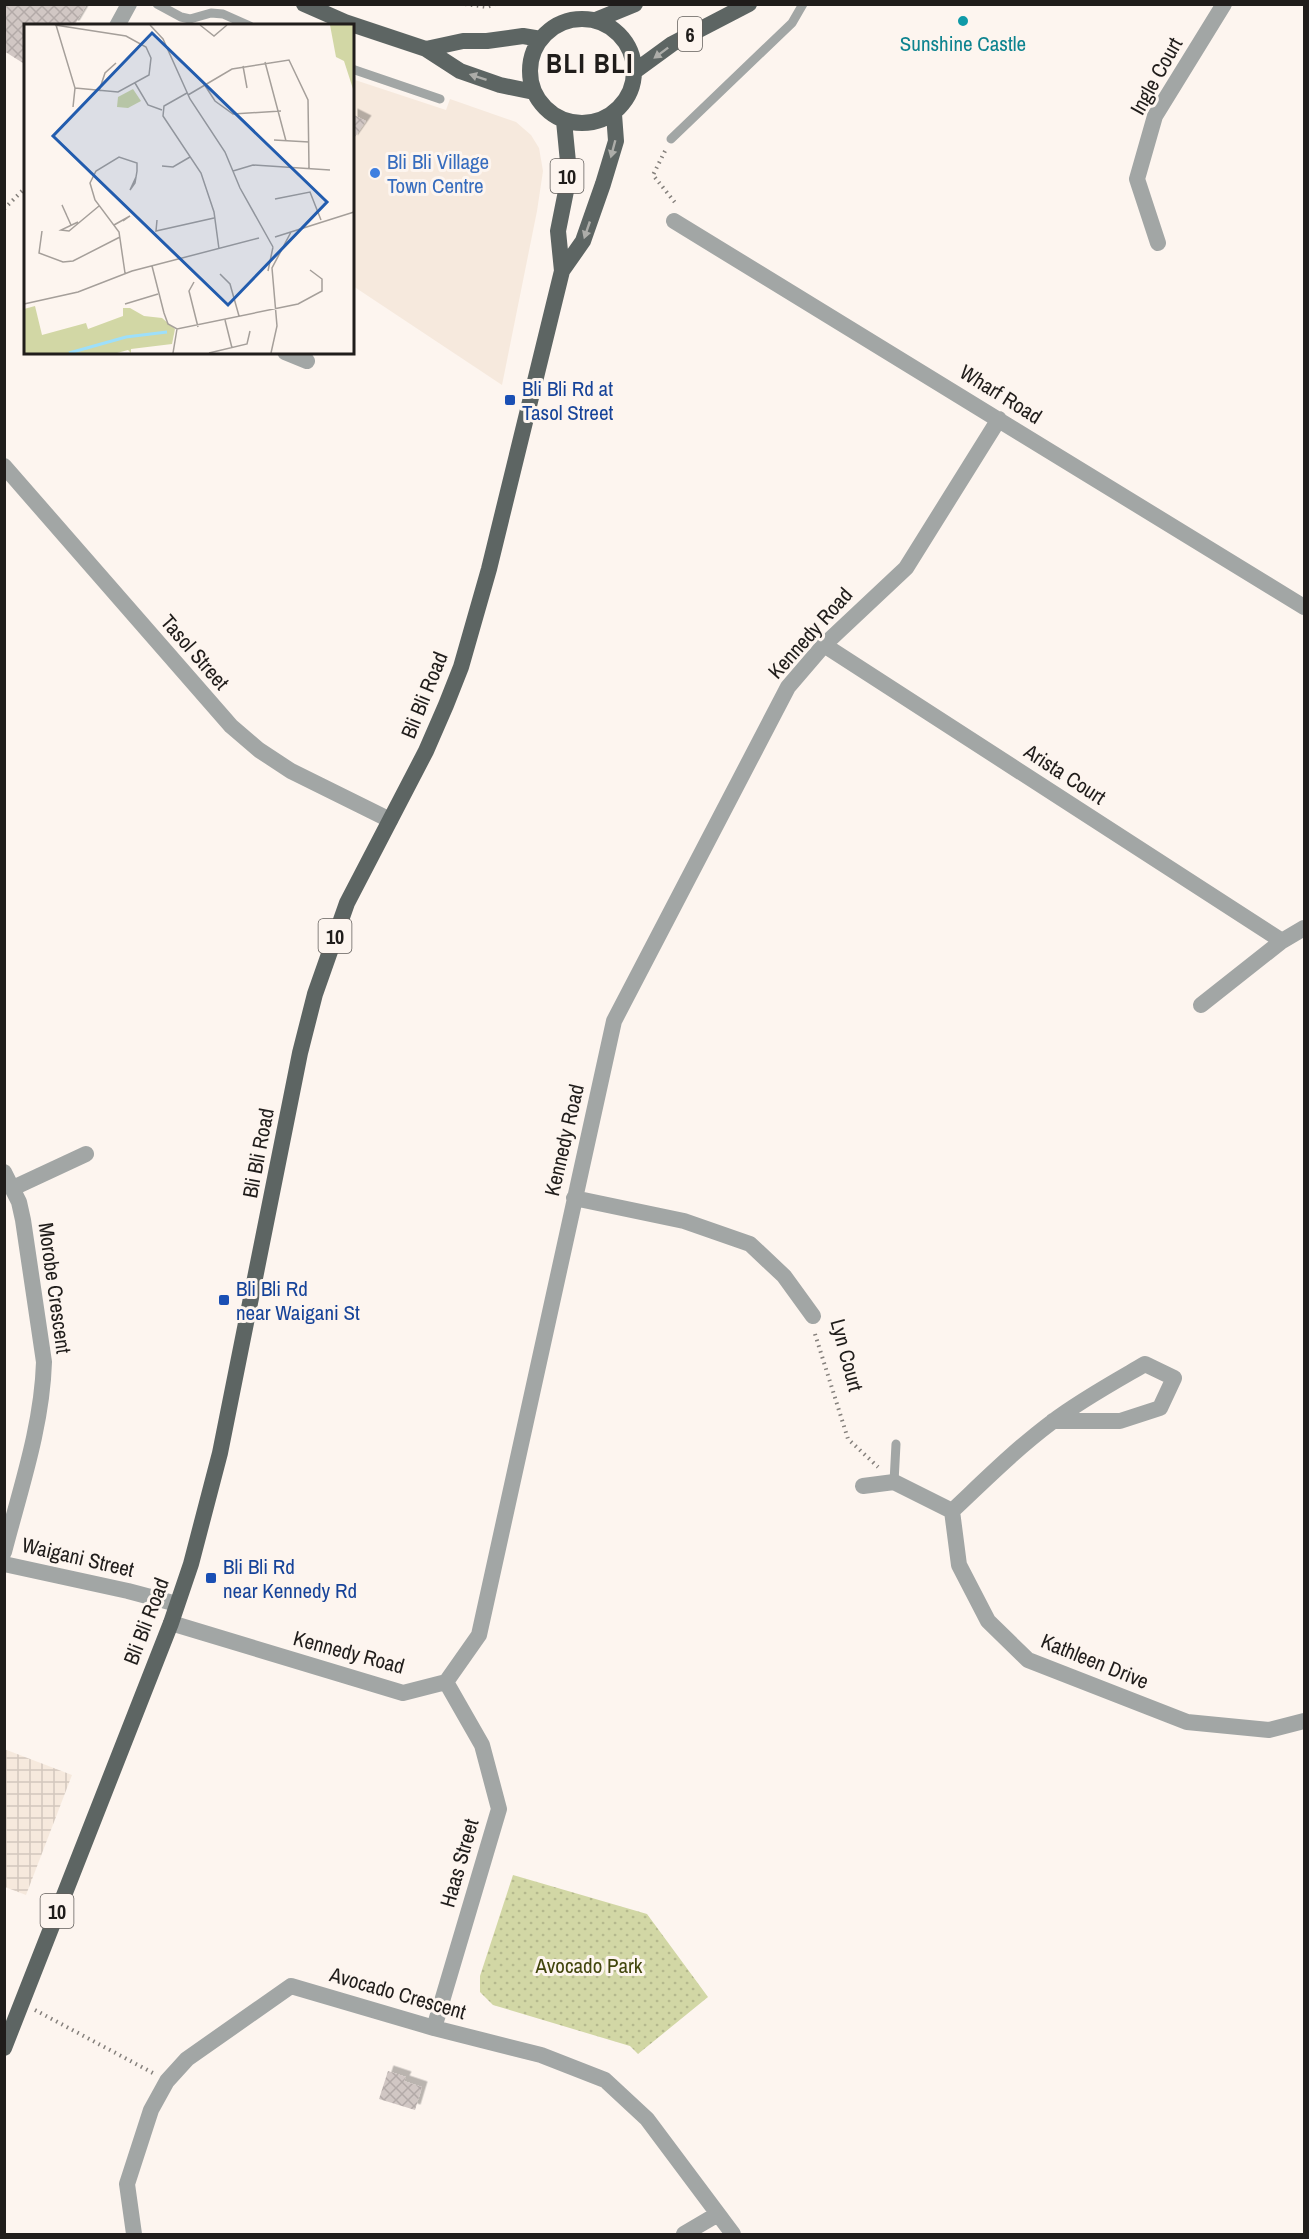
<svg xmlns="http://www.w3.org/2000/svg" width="1309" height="2239" viewBox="0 0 1309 2239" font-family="'Archivo Narrow',sans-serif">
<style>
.built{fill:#f6e9dd}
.industrial{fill:url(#industrial-grid)}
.grass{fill:url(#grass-dots)}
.building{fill:url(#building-cross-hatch);filter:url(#shadow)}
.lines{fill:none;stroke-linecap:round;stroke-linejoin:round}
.path{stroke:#85807c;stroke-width:4;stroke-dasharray:1.5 4.5;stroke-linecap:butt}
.service{stroke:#a2a6a5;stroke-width:9}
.minor{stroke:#a2a6a5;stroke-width:16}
.primary{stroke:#5d6563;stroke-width:16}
.oneway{fill:#adada9}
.culture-dot{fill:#0f9aa8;stroke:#fdf5ef;stroke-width:2}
.shop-dot{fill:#3f7fe0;stroke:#fdf5ef;stroke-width:2}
.transit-dot{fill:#1a4fb4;stroke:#fdf5ef;stroke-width:2}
.labels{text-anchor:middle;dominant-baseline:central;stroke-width:6;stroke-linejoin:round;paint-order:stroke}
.shield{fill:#fdf5ef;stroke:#625e5b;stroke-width:1.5}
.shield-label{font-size:20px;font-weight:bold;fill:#201d1b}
.culture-label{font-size:21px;fill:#0d838f;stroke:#fdf5ef}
.street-label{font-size:21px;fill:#201d1b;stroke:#fdf5ef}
.shop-label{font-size:21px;fill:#366cbe;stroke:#fdf5ef;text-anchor:start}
.transit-label{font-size:21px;fill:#164399;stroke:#fdf5ef;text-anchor:start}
.park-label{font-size:21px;fill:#42460d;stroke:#fdf5ef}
.district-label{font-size:27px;font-weight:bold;letter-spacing:1.5px;fill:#201d1b;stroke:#fdf5ef}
.inset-river{fill:none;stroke:#9ddffb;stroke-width:3}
.inset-road{fill:none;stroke:#a59f9a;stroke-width:1.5}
.view{fill:#225cae;fill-opacity:0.15;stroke:#225cae;stroke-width:3}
.inset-edge{fill:none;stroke:#201d1b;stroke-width:3}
</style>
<defs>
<pattern id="industrial-grid" width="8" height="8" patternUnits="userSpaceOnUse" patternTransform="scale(1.5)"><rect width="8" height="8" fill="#f6e9dd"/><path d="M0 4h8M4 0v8" fill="none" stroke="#d3c7bd"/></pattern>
<pattern id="grass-dots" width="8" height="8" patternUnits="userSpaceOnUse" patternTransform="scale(1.5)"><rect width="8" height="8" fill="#d2d7a5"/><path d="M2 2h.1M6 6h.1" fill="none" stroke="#b4b88d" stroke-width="1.8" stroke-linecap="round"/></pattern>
<pattern id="building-cross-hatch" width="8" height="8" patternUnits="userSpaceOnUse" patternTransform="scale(1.5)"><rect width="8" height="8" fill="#d1c7c4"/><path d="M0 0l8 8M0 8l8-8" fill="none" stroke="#b3aaa8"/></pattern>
<filter id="shadow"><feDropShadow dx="5.5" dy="-5.5" stdDeviation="0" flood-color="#0004"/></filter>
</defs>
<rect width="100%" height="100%" fill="#fdf5ef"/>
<path class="built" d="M352,79l94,31 4,-11 66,23 15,13 8,13 4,23 -6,40 -35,174 -149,-99z"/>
<path class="industrial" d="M4,1749l68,26 -46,120 -21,-8z"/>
<path class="grass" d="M513,1875l134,39 61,83 -70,57 -8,-8 -137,-41 -13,-13v-16z"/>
<path class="building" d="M4,4h83l-13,22h-48v39l-22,-14z
M352,114l14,7 -14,20z
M388,2071l18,6 -2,4 18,6 -7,23 -36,-11z"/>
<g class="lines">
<path class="path" d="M465,4l22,3 8,-3
M665,151l-12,24 24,30
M4,209l22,-22
M815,1334l33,105 30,28
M35,2010l118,63"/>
<path class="service" d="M157,4l24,13 9,2 21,-6 12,1 27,12
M352,69l88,30
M671,139l121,-116 11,-19
M894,1482l2,-38"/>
<path class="minor" d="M117,26l12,-22
M674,221l630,386
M1158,243l-21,-64 18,-63 69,-112
M285,352l22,9
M4,466l227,260 28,24 32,21 99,49
M824,645l458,296 -81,64
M1282,941l22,-13
M4,1172l15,30 4,18 21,142c-2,65 -24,128 -40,190
M13,1188l73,-34
M574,1198l110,23 66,23 34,32 29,40
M1053,1421h67l40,-13 14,-30 -29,-14c-31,18 -64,36 -93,58 -36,27 -67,58 -100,89l7,54 29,56 40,39 159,62 82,8 35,-9
M863,1486l31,-4 58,29
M4,1564l124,27 49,13
M171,1623l232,70 43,-11 33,-47 135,-614 174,-334 36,-42 82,-77 93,-149
M434,2028l65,-219 -17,-64 -36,-63
M134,2234l-7,-50 24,-74 16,-29 20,-22 104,-73 143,42 107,27 64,25 42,39 86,115
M684,2234l34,-20"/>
<path class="primary" d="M304,4l41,18 81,27 34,22 40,14 34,7
M530 71a52 52 0 1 1 104 0a52 52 0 1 1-104 0Z
M596,20l39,-16
M426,49l37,-8h24l36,-5 18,3
M635,71l37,-27 77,-40
M562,271l-4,-40 9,-45 1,-24 -4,-41
M4,2048l167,-425 20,-59 29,-111 80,-400 15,-59 32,-91 79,-152 20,-46 15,-38 28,-98 73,-298 21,-30 20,-57 13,-43 -2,-27"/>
</g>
<defs><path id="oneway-solid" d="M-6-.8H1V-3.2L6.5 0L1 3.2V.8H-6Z" transform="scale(1.5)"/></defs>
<g class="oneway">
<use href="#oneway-solid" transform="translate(661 53) rotate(143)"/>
<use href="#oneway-solid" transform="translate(478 77) rotate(-162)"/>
<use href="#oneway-solid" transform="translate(613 149) rotate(105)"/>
<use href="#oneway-solid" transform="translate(587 230) rotate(109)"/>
</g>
<circle class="culture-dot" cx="963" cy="21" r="6"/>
<circle class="shop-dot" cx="375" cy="173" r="6"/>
<g class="transit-dot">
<rect x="504" y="394" width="12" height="12" rx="3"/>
<rect x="218" y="1294" width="12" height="12" rx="3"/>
<rect x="205" y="1572" width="12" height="12" rx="3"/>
</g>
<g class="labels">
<g class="shield">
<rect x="678" y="17" width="24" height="34" rx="4.5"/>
<rect x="550.5" y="159" width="33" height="34" rx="4.5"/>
<rect x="318.5" y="919" width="33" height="34" rx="4.5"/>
<rect x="40.5" y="1894" width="33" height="34" rx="4.5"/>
</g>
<g class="shield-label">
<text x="690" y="34">6</text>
<text x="567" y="176">10</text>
<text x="335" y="936">10</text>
<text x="57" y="1911">10</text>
</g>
<g class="culture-label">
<text x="963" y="43">Sunshine Castle</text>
</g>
<g class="street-label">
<text transform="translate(1156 76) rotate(-61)">Ingle Court</text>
<text transform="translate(1001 394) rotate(32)">Wharf Road</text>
<text transform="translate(810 633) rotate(-48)">Kennedy Road</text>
<text transform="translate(195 652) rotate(49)">Tasol Street</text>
<text transform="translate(424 695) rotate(-68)">Bli Bli Road</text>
<text transform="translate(1065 774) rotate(33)">Arista Court</text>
<text transform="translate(564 1140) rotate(-77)">Kennedy Road</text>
<text transform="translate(258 1153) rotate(-79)">Bli Bli Road</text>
<text transform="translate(55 1288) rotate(82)">Morobe Crescent</text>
<text transform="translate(847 1355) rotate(75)">Lyn Court</text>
<text transform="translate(78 1557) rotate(13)">Waigani Street</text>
<text transform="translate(146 1621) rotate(-69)">Bli Bli Road</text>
<text transform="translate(349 1652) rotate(15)">Kennedy Road</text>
<text transform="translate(1095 1661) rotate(22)">Kathleen Drive</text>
<text transform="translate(459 1863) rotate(-74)">Haas Street</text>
<text transform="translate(398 1993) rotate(16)">Avocado Crescent</text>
</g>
<g class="shop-label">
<text x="387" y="161">Bli Bli Village<tspan x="387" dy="24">Town Centre</tspan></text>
</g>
<g class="transit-label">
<text x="522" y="388">Bli Bli Rd at<tspan x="522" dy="24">Tasol Street</tspan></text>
<text x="236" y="1288">Bli Bli Rd<tspan x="236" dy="24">near Waigani St</tspan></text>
<text x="223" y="1566">Bli Bli Rd<tspan x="223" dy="24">near Kennedy Rd</tspan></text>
</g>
<g class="park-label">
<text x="589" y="1965">Avocado Park</text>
</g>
<g class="district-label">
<text x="590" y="63">BLI BLI</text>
</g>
</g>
<g transform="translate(24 24)">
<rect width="330" height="330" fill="#fdf5ef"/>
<path d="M109,65l8,12 -13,7 -11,-1 1,-10zM11,282l7,29 44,-12 2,6 35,-13v-8h7l14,8 18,2 13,11 -3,15 -41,5v4l-3,-3 -11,3h-93v-44z" fill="#d2d7a5"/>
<path d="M306,1h24v67l-10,-31 -8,-4z" fill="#d2d7a5"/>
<path class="inset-river" d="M45,329l57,-16 41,-5"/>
<path class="inset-road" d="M31,1l71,11 20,11 5,11 -2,17 -31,17 -43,-4M32,1l19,63 -2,19M126,1l13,14 27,60 35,53 15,36 33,59M176,1l14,11 13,-11M241,38l21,79M219,42l4,22M111,59l13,22 14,5M180,60l11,17 18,13 48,-3M75,67l6,-18 11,-10M163,69l-23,13 -1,10 38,57 13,39 5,37M164,71l44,-26 57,-9 19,40 1,68M250,116l35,2M138,142l11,1 17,-10M209,147l20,-6 77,5M251,175l35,-7 11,28M43,192l-5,-11 9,20M133,196l-1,11 58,-13M54,198l-17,8 8,1 30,-25M90,201l16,-9 -7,5M18,207l-3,22 24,9 10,-1 47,-24M251,213l79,-25M128,242l12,47 4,11 9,5 121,-25 24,-13v-12l-12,-9M244,247l5,-24M101,249l-6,-41 -24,-32 -5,-17 6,-12 23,-14 18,6v8l-2,12 -5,7 6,-13M196,250l10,10 9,32M170,258l-5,9 9,36M0,280l54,-12 54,-21 127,-33M101,280l33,-10M201,296l7,28M149,329l4,-24M185,329l38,-9 3,-13M247,329l6,-27 -5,-58 19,-36"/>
<path class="view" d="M128,9l175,169 -99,103 -175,-169z"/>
<rect width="330" height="330" class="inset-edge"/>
</g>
<rect width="1309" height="2239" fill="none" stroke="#201d1b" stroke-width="12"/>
</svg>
